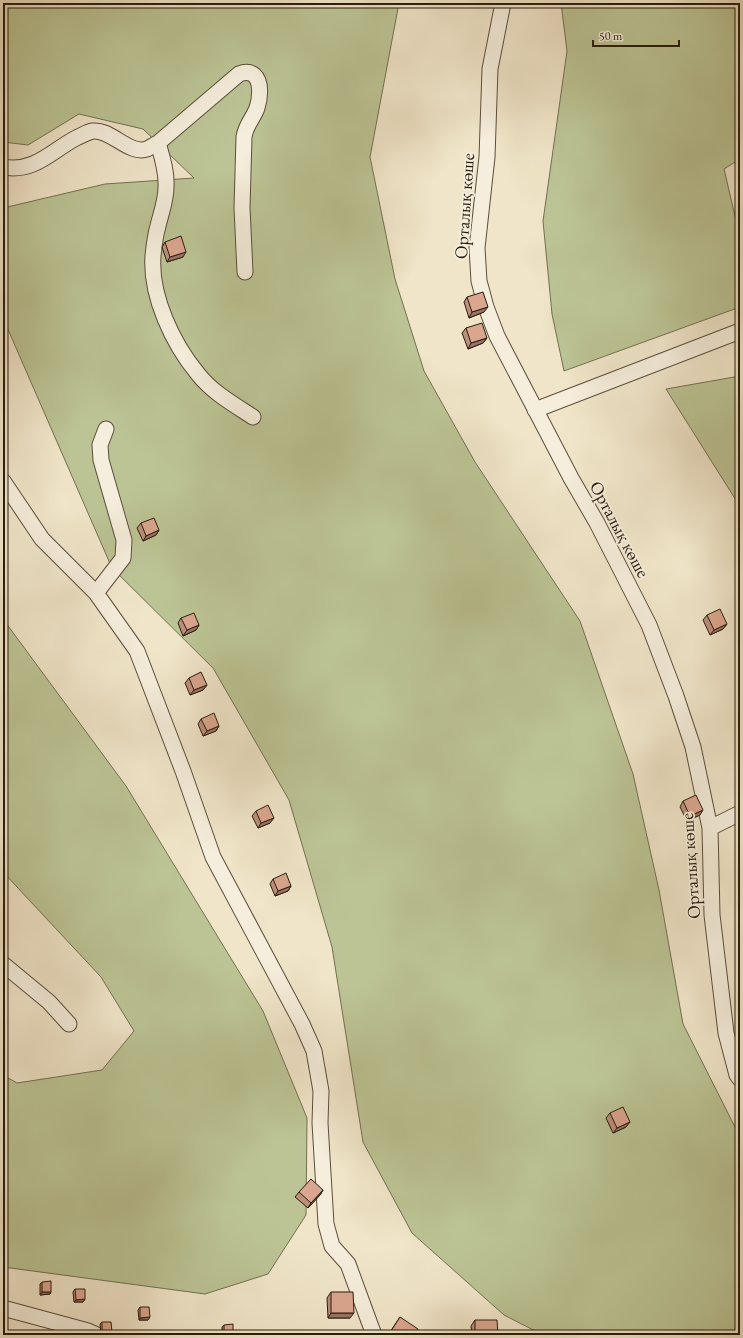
<svg xmlns="http://www.w3.org/2000/svg" width="743" height="1338" viewBox="0 0 743 1338" font-family="'EB Garamond',serif">
<style>
.green{fill:#bcc495;stroke:#727051}
.lines{fill:none;stroke-linecap:round;stroke-linejoin:round}
.minor-casing{stroke:#5b4e3c;stroke-width:17}
.minor{stroke:#f5eedc;stroke-width:15}
.wall{fill:#bc8f7b;stroke:#291c0d}
.shaded-wall{fill:#997464;stroke:#291c0d}
.building{fill:#dba68f;stroke:#291c0d}
.labels{text-anchor:middle;dominant-baseline:central;stroke-width:3.5;stroke-linejoin:round;paint-order:stroke}
.street-label{font-size:18px;fill:#291c0d;stroke:#f5eedc}
</style>
<rect width="100%" height="100%" fill="#f0e5c9"/>
<filter id="stains"><feTurbulence type="fractalNoise" baseFrequency=".005" numOctaves="4"/><feColorMatrix values="0 0 0 0 .2 0 0 0 0 .09 0 0 0 0 .02 0 0 0 .5 -.17"/></filter>
<radialGradient id="worn" r=".72"><stop offset=".6" stop-color="#630" stop-opacity="0"/><stop offset="1" stop-color="#630" stop-opacity=".3"/></radialGradient>
<path class="green" d="M3,3h396l-29,154 25,122 29,92 51,91 105,159 53,153 26,116 24,134 57,113v198h-197l-39,-20 -92,-82 -49,-91 -31,-195 -43,-147 -76,-132 -101,-100 -109,-250v-110l102,-24 89,-6 -51,-49 -64,-15 -51,31 -25,-3z
M561,3h179v156l-16,10 14,60h2v78l-176,64 -12,-57 -9,-93 24,-170z
M740,376v132l-1,-3 -73,-116z
M3,619l123,167 137,225 44,107 -1,97 -38,59 -63,20 -202,-27v-192l14,8 85,-13 32,-39 -33,-54 -98,-105z"/>
<g class="lines">
<defs>
<path id="minor" d="M503,3l-13,66 -3,88 -10,91 2,33 7,26 11,29 74,142 26,45 52,102 27,71 17,51 17,81 2,87 14,118 11,42 3,4
M158,143c4,14 9,29 8,44 0,14 -5,26 -8,39 -3,10 -4,20 -5,30 -3,40 20,88 45,118 14,18 35,30 55,43
M3,167c32,6 49,-17 75,-30 5,-2 9,-5 15,-6 18,-2 36,24 54,18 4,-2 7,-4 11,-6l81,-69c5,-2 10,-3 15,1 8,7 6,24 3,33 -4,11 -11,16 -13,29l-2,71 3,64
M535,410l205,-79
M3,481l39,58 54,54 41,58 46,120 30,86 89,167 12,27 7,40 -1,32 6,101 6,22 16,18 26,71
M96,593l27,-35 1,-18 -23,-80 -1,-15 6,-16
M710,828l30,-15
M3,964l46,38 20,22
M3,1308l85,23 9,4"/>
</defs>
<use href="#minor" class="minor-casing"/>
<use href="#minor" class="minor"/>
</g>
<path class="wall" d="M165,242l18,15 -16,5 -5,-15z
M467,297l17,15 -15,6 -5,-16z
M466,328l21,10 -4,5 -15,6 -6,-16z
M141,523l18,7 -3,5 -13,6 -6,-13z
M707,615l20,9 -4,5 -13,6 -7,-15z
M181,618l18,7 -3,5 -13,6 -5,-13z
M189,678l18,7 -4,5 -13,5 -5,-12z
M201,719l18,7 -3,5 -13,5 -5,-12z
M683,801l17,14 -13,6 -7,-14z
M256,811l14,12 -12,5 -6,-12z
M273,879l18,7 -3,5 -13,5 -5,-12z
M610,1113l16,14 -13,6 -7,-15z
M323,1190l-3,5 -12,13 -13,-11 4,-5z
M42,1282l9,10 -1,2 -10,1v-11z
M75,1289l10,10 -2,3h-9l-1,-10z
M331,1292l19,26h-22l-1,-20z
M140,1307l8,13h-9l-1,-10z
M400,1317l15,18h-27z
M475,1320l23,15h-26l-1,-9z
M102,1322l8,13h-9l-1,-11z
M224,1325l9,10h-11v-8z"/>
<path class="shaded-wall" d="M186,252l-3,5 -16,5 3,-5z
M488,307l-4,5 -15,6 3,-6z
M487,338l-4,5 -15,6 3,-6z
M159,530l-3,5 -13,6 3,-5z
M727,624l-4,5 -13,6 4,-5z
M199,625l-3,5 -13,6 4,-6z
M207,685l-4,5 -13,5 4,-5z
M219,726l-3,5 -13,5 4,-5z
M703,810l-3,5 -13,6 3,-5z
M274,818l-4,5 -12,5 3,-5z
M291,886l-3,5 -13,5 3,-5z
M630,1122l-4,5 -13,6 4,-5z
M323,1190l-3,5 -12,13 3,-5z
M42,1292h9l-1,2 -10,1z
M85,1299l-2,3h-9l2,-2z
M331,1313h23l-4,5h-22z
M150,1317l-2,3h-9l1,-2z
M102,1332h10l-2,3h-9z"/>
<path class="building" d="M181,236l5,16 -16,5 -5,-15z
M483,292l5,15 -16,5 -5,-15z
M482,323l5,15 -16,5 -5,-15z
M154,518l5,12 -13,6 -5,-13z
M720,609l7,15 -13,6 -7,-15z
M194,613l5,12 -12,5 -6,-12z
M201,672l6,13 -13,5 -5,-12z
M214,713l5,13 -12,5 -6,-12z
M696,795l7,15 -13,6 -7,-15z
M268,805l6,13 -13,5 -5,-12z
M286,873l5,13 -13,5 -5,-12z
M623,1107l7,15 -13,6 -7,-15z
M311,1179l12,11 -12,13 -12,-11z
M51,1281v11h-9v-10z
M75,1289h10v10l-9,1z
M331,1292h22l1,21h-23z
M140,1307h9l1,10 -10,1z
M400,1317l18,12 -3,6h-18l-6,-4z
M475,1320h22l1,15h-23z
M102,1322h9l1,10h-10z
M233,1324v11h-9v-10z
M174,1331h10v4h-10z
M260,1332h9l1,3h-10z"/>
<g class="labels">
<g class="street-label">
<text transform="translate(464 206) rotate(-86)">Орталық көше</text>
<text transform="translate(620 529) rotate(62)">Орталық көше</text>
<text transform="translate(690 866) rotate(-94)">Орталық көше</text>
</g>
</g>
<rect width="743" height="1338" fill="none" stroke="#f0e5c9" stroke-width="16"/>
<rect x="4" y="4" width="735" height="1330" fill="none" stroke="#291c0d" stroke-width="2"/>
<rect x="8" y="8" width="727" height="1322" fill="none" stroke="#291c0d"/>
<path d="M593 40v6h86v-6" fill="none" stroke="#291c0d" stroke-width="2"/>
<text x="599" y="40" font-size="12" fill="#291c0d" stroke="#f5eedc" stroke-width="3" paint-order="stroke">50 m</text>
<rect width="100%" height="100%" filter="url(#stains)"/>
<rect width="100%" height="100%" fill="url(#worn)"/>
</svg>
